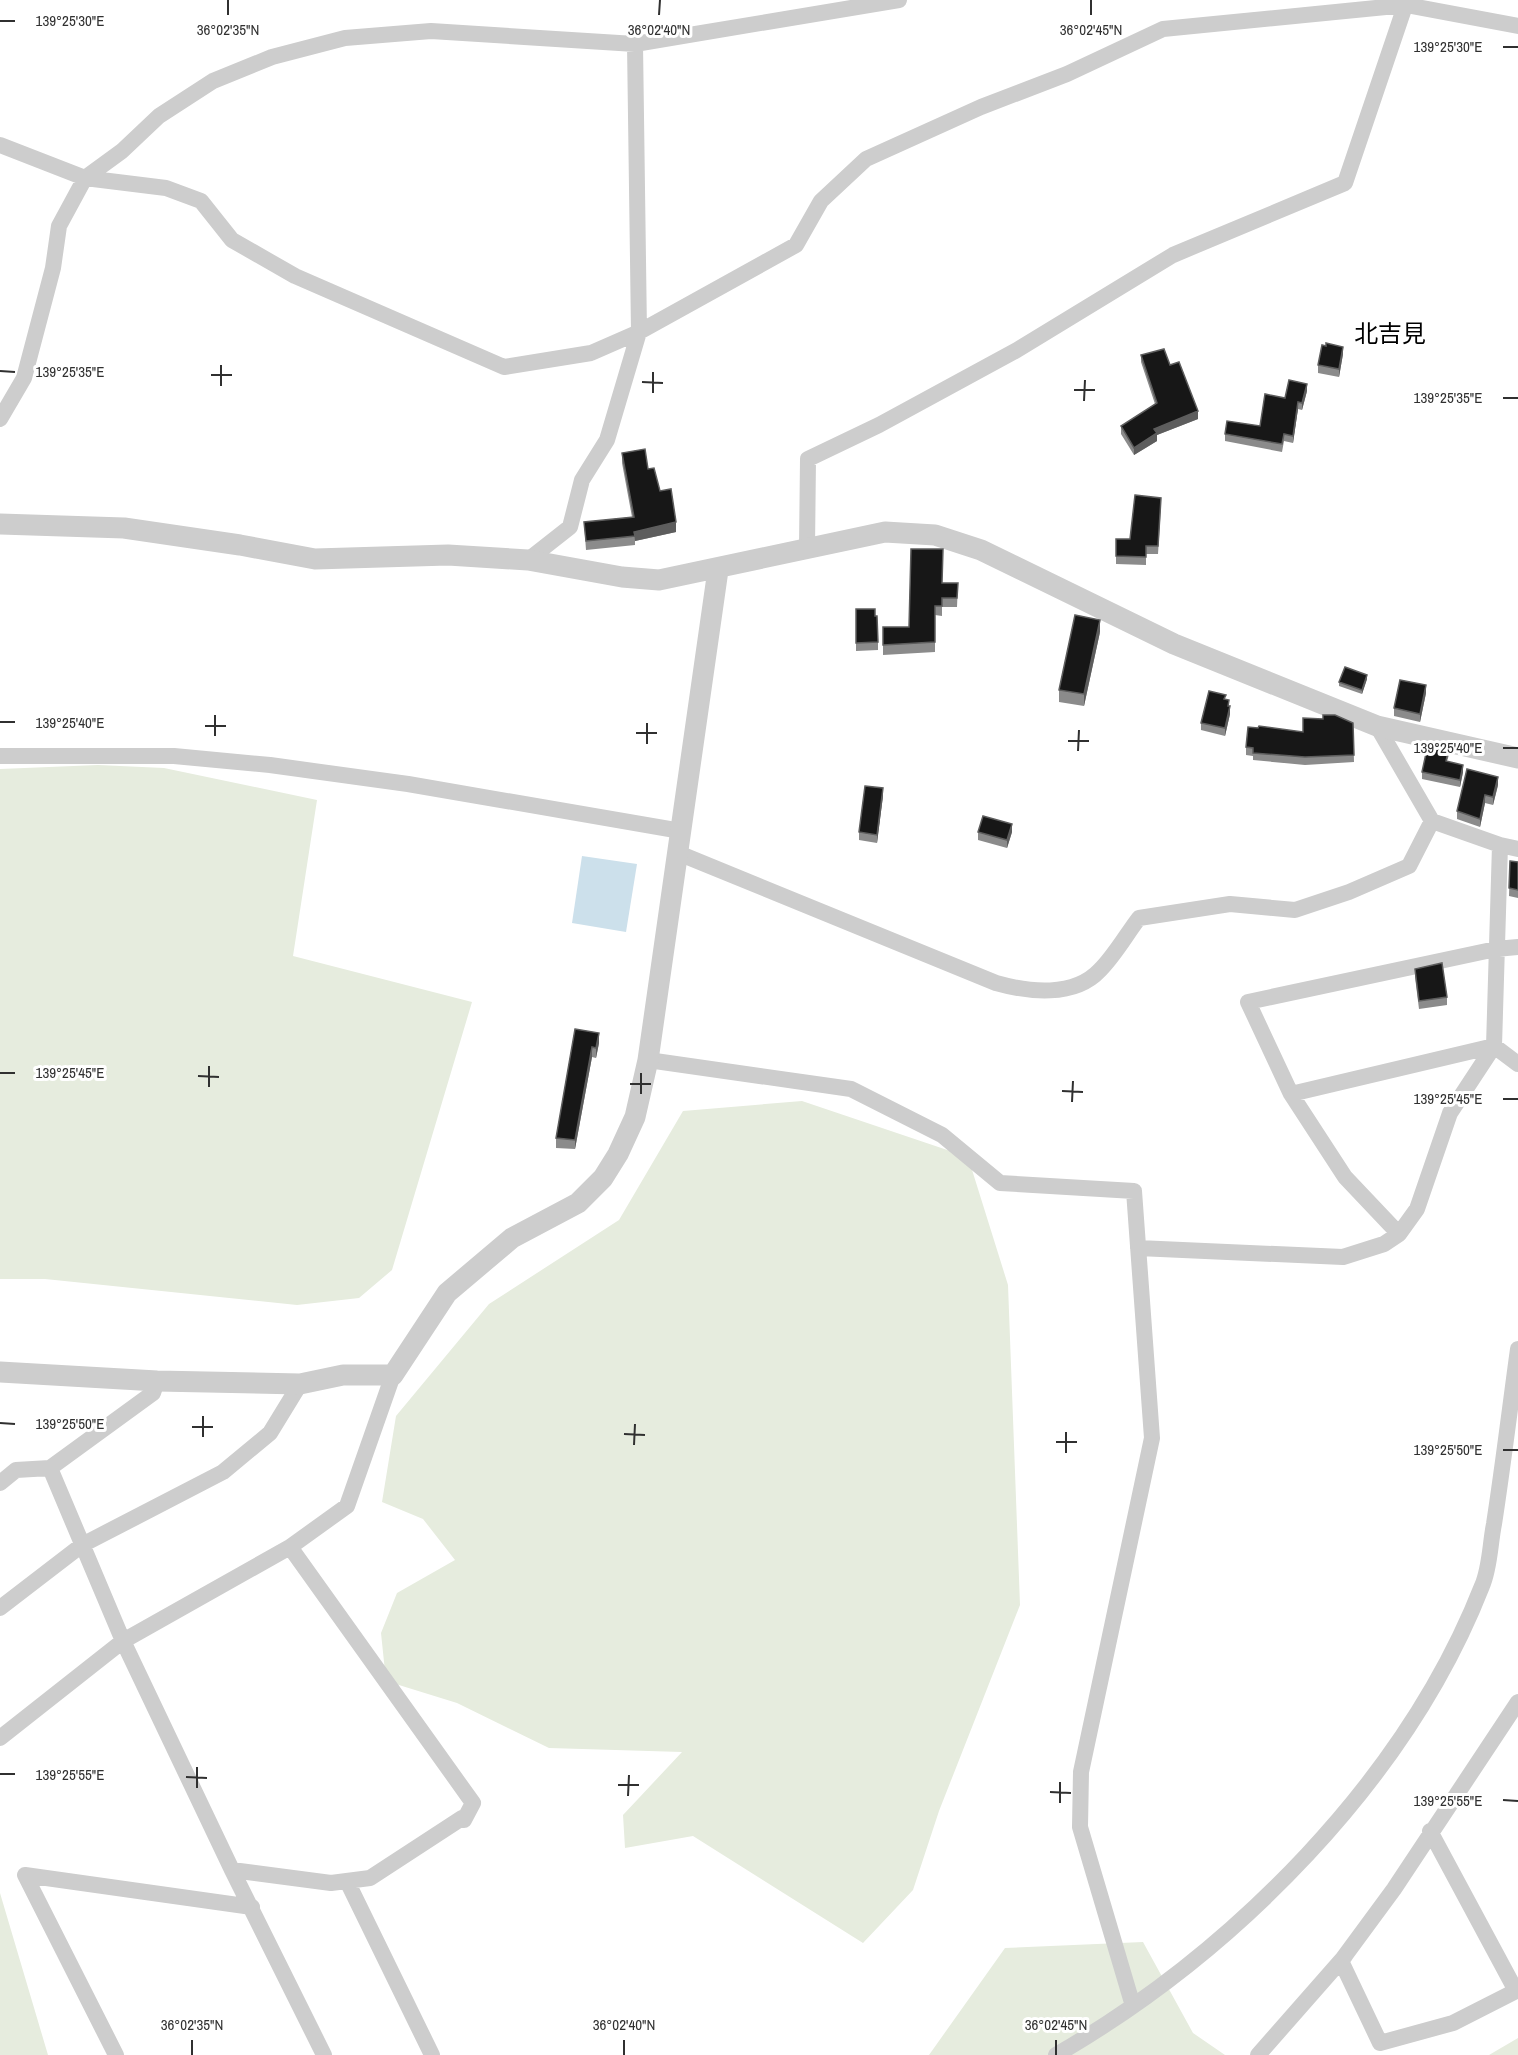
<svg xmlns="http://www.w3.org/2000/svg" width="1518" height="2055" viewBox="0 0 1518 2055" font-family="'Archivo Narrow','Noto Sans JP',sans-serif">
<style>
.green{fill:#e6ecde}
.water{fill:#cce0eb}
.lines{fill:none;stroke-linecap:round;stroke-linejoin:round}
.minor{stroke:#cdcdcd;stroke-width:16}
.tertiary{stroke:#cdcdcd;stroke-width:21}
.wall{fill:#8b8b8b}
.shaded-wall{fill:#5d5d5d}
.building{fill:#171717;stroke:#5d5d5d;stroke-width:1.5}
.ticks{fill:none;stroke:#303030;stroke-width:2}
.labels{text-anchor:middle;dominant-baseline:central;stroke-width:6;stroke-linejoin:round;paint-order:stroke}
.quarter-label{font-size:24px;fill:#000;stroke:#fff}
.ticks-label{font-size:15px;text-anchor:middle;fill:#303030;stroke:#fff;stroke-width:6;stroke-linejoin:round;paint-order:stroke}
</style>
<rect width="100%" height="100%" fill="#fff"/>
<path class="green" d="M98,765l66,3 153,32 -24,156 179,46 -80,268 -33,28 -62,7 -252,-26h-45v-510z
M802,1101l166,56 40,128 12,320 -81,206 -26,79 -50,53 -170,-107 -68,12 -2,-33 59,-63 -133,-4 -92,-45 -71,-22 -5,-48 16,-40 58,-33 -32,-41 -41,-17 14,-86 93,-112 130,-84 64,-109z
M0,1893l48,162h-48z
M1143,1942l50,91 32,22h-296l76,-107z
M1518,2038v17h-29z"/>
<path class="water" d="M582,856l55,8 -11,68 -54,-9z"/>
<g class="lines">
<path class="minor" d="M0,145l85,33 81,10 35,13 31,39 63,36 209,91 87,-14 48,-21 157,-87 25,-44 45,-42 115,-52 86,-33 96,-45 243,-24 112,21
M0,419l24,-41 29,-110 6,-42 26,-48 37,-27 37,-35 54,-35 59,-24 73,-19 86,-7 204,13 264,-44
M807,548l1,-89 71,-34 138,-75 156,-95 172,-72 62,-183
M528,560l42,-33 12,-47 25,-40 32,-108 -4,-288
M0,756h174l96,9 138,19 273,47
M1432,821l68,24
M678,853l318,130c32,9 78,15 104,-13 15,-15 26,-35 39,-52l91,-14 65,6 54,-18 60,-26 23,-45 -55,-95
M648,1060l203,29 91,46 58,48 134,8 18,247 -71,334 -1,55 53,179
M1291,1094l-43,-92 248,-53 22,-2
M1399,1234l-54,-57 -54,-83 203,-48 24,18
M1138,1248l205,9 41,-13 15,-10 18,-25 33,-96 44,-67 6,-201 18,4
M50,1468l73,173 109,229 92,185
M0,1483l16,-13 34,-2 103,-75 4,-12
M0,1608l82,-63 141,-73 47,-39 30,-49
M1518,1702l-124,187 -53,72 39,82 73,-20 65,-33
M0,1738l123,-97 167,-94 57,-41 46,-131
M1430,1831l86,160
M232,1870l99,13 39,-5 92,-60 2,2 9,-17 -183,-256
M347,1881l85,174
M116,2055l-91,-180 227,32
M1056,2055c178,-103 350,-275 426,-469 8,-18 8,-42 12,-62 9,-58 16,-117 24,-175
M1258,2055l87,-99"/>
<path class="tertiary" d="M0,524l124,4 116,17 75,14 133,-4 80,5 94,17 37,3 226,-48 50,3 46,15 193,94 203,82 141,32
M0,1372l157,9 143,3 43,-9h50l54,-82 65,-55 66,-35 25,-25 15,-24 17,-37 13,-57 70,-490"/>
</g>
<path class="wall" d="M1343,354l-4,23 -21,-4v-8z
M1141,355l57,64 -41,16v6l-23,14 -13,-21v-8l34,-22 -14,-42z
M1307,391l-5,19 -4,-1 -5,34 -9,-2 -2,11 -57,-11v-7l35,-8 25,-28z
M622,453l26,16 12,22 16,41 -41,9v4l-49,5 -2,-28 48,-5 -10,-54z
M1161,506l-3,48h-12v11l-30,-1v-25h14z
M943,583h15l-1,24h-15v9l-7,-1v37l-52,3v-28h26z
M856,609l19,7 3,26v8l-22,1z
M1100,632l-16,74 -25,-4v-12z
M1367,679l-5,15 -23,-8v-4z
M1426,693l-6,29 -26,-6v-8z
M1226,700l3,6 1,8 -5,22 -24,-6v-7z
M1353,723l1,39 -49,3 -52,-5v-4l-7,-1v-8z
M1449,755l-2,6 16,11 -3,15 -38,-8v-7z
M1498,785l-5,20 -8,-2 -5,24 -23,-8v-8z
M883,796l-6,47 -18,-3v-8z
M978,832h34l-5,16 -29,-8z
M1510,861l8,1v36l-9,-2z
M1415,969l32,28v8l-28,4 -4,-32z
M575,1029l24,14 -3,15 -4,-1 -17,92 -19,-1v-10z"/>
<path class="shaded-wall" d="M1343,347v7l-4,23v-8z
M1307,384v7l-5,19v-7z
M1298,402v7l-5,34v-7z
M1198,411v8l-41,16v6l-23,14v-7l20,-19z
M676,522v10l-41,9 -1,-9z
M1100,620v12l-16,74v-12z
M1367,675v4l-5,15v-4z
M1426,685v8l-6,29v-8z
M1230,706v8l-5,22v-8z
M1463,765v7l-3,15v-7z
M1498,777v8l-5,20v-8z
M883,788v8l-6,47v-8z
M1485,795v8l-5,24v-8z
M1012,824v8l-5,16v-8z
M599,1033v10l-3,15v-10z
M592,1047v10l-17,92v-9z"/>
<path class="building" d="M1326,343l17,4 -4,22 -21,-4 4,-20 4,1z
M1164,349l6,16 9,-3 19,49 -44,18 3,4 -23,15 -13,-22 36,-23 -16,-48z
M1289,380l18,4 -5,19 -4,-1 -5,34 -9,-2 -2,10 -57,-10 2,-13 33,5 5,-32 20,4z
M645,449l3,20 6,-1 6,23 11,-2 5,33 -42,10 1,4 -49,5 -2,-19 50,-5 -12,-64z
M1135,495l26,3 -3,48h-12v11l-30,-1v-17h14z
M911,549h32l-1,34h16l-1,15h-15v8h-7v36l-52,3v-18h26z
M856,609h19v7h2l1,26 -22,1z
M1075,615l25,5 -16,74 -25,-4z
M1345,667l22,8 -5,15 -23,-8z
M1400,680l26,5 -6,29 -26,-6z
M1209,691l17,4 -2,4 5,1 -1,6h2l-5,22 -24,-5z
M1323,715h12l18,8 1,32 -49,2 -52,-4v-5l-7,-1 2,-20 10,1 1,-2 44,6v-14l20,1z
M1428,744l21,4 -3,13 17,4 -3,15 -38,-8z
M1467,769l31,8 -5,20 -8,-2 -5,24 -23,-8z
M865,786l18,2 -6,47 -18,-3z
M983,816l29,8 -5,16 -29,-8z
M1510,861l8,1v28l-9,-2z
M1442,963l5,34 -28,4 -4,-32z
M575,1029l24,4 -3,15 -4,-1 -17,93 -19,-2z"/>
<path class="ticks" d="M228,15v-15M659,15l1,-15M1091,15v-15M0,21h15M1503,47h15M0,371l15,1M211,375h21M642,382l21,1M221,386v-21M1074,390h21M653,393v-21M1503,398h15M1084,401l1,-21M0,722h15M205,726h21M636,733h21M215,736v-21M1068,741h21M647,744v-21M1503,748h15M1078,751l1,-21M0,1073h15M198,1076l21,1M630,1084h21M209,1087v-21M1062,1091l21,1M641,1094v-21M1503,1099h15M1072,1102l1,-21M0,1423l15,1M192,1427h21M624,1434l21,1M203,1437v-21M1056,1442h21M634,1445l1,-21M1503,1450h15M1066,1453v-21M0,1774h15M186,1777l21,1M618,1785h21M197,1788v-21M1050,1792l21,1M628,1796l1,-21M1503,1800l15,1M1060,1803v-21M192,2055v-15M624,2055v-15M1056,2055v-15"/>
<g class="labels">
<g class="quarter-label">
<text x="1390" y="333">北吉見</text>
</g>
</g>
<g class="ticks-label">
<text x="70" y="26">139°25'30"E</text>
<text x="228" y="35">36°02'35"N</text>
<text x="659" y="35">36°02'40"N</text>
<text x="1091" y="35">36°02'45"N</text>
<text x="1448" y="52">139°25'30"E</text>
<text x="70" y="377">139°25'35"E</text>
<text x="1448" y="403">139°25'35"E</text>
<text x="70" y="728">139°25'40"E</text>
<text x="1448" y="753">139°25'40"E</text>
<text x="70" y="1078">139°25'45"E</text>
<text x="1448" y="1104">139°25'45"E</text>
<text x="70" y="1429">139°25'50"E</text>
<text x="1448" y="1455">139°25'50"E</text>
<text x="70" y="1780">139°25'55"E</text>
<text x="1448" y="1806">139°25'55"E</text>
<text x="192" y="2030">36°02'35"N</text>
<text x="624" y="2030">36°02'40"N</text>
<text x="1056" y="2030">36°02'45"N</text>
</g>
</svg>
